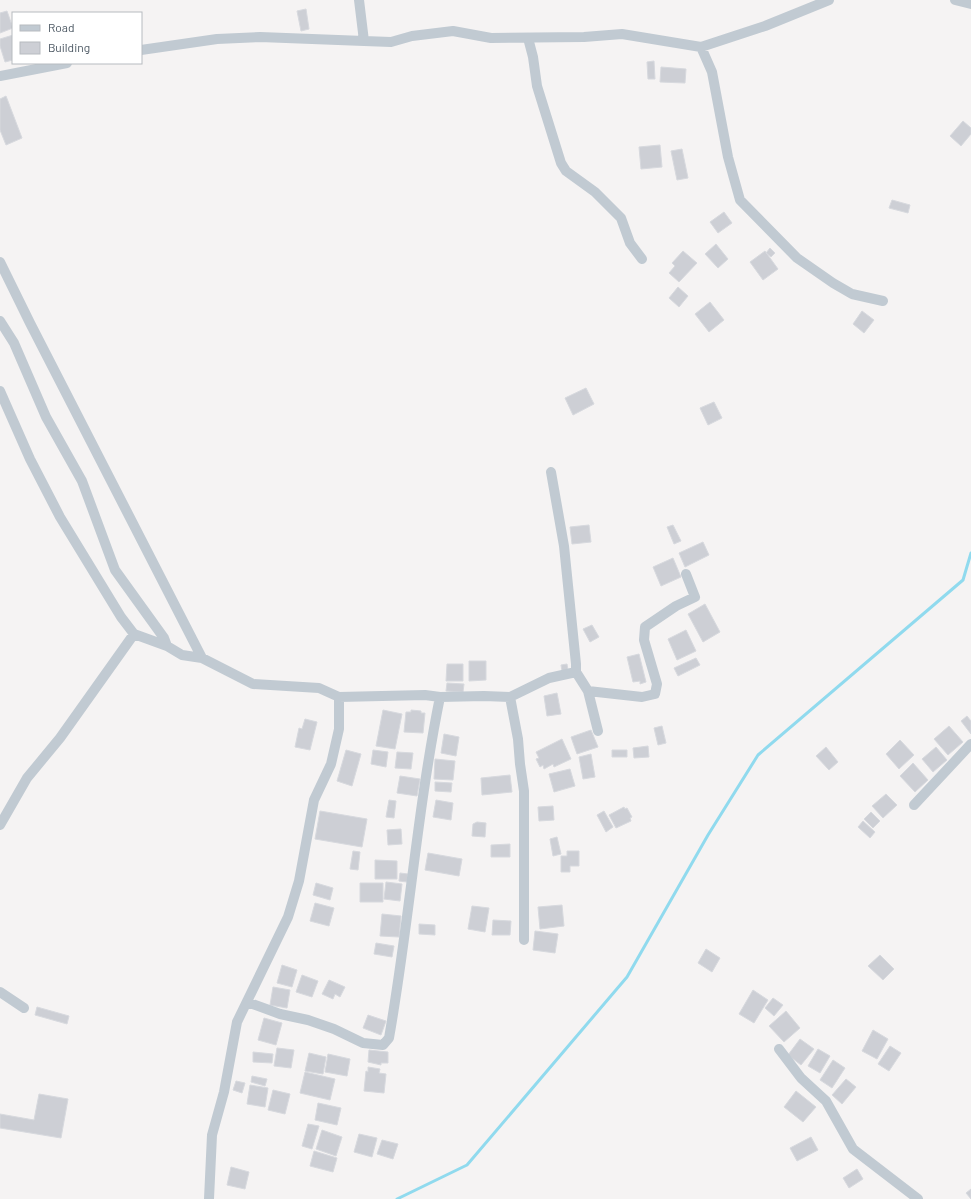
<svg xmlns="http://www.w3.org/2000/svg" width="971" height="1199" viewBox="0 0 971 1199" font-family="Barlow,sans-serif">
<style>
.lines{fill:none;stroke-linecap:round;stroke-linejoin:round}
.stream{stroke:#90daee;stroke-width:3}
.building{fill:#cdcfd5;stroke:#d7d9de}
.minor{stroke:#c1cad2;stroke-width:10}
</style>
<rect width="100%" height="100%" fill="#f5f3f3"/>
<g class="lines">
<path class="stream" d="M397,1199l70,-34 160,-188 81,-142 50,-80 205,-175 8,-27"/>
</g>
<path class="building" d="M306,9l3,20 -8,2 -4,-20z
M7,11l6,17 -13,5v-20z
M13,35v25l-8,2 -5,-16v-7z
M654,61l1,18h-7l-1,-17z
M661,67l25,2 -1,14 -25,-1z
M6,96l16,42 -16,7 -6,-15v-31z
M963,121l8,7v6l-10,12 -11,-10z
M660,145l2,22 -21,2 -2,-22z
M682,149l6,29 -11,2 -6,-29z
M892,200l18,5 -2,8 -19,-5z
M724,212l8,11 -14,10 -8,-11z
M716,244l12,15 -10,9 -13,-14z
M770,248l5,5 -4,4 -5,-4z
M683,251l14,12 -18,19 -10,-9 6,-7 -3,-3z
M765,251l13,18 -15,11 -13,-18z
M678,287l10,9 -9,11 -10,-9z
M710,302l14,18 -15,12 -14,-18z
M862,311l12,9 -10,13 -11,-9z
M586,388l8,16 -21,11 -8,-17z
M714,402l8,16 -14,7 -8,-17z
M589,525l2,17 -19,2 -2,-17z
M673,525l8,16 -7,3 -7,-17z
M703,542l6,13 -24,12 -6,-14z
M673,558l8,19 -20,9 -8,-19z
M705,604l15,28 -17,10 -15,-28z
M592,625l7,12 -9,5 -7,-13z
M686,630l10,21 -19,9 -9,-21z
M639,654l7,28 -6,2v-3l-7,1 -6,-25z
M696,658l4,7 -22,11 -4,-8z
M469,661h17v19l-17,1z
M447,664h16v17h-17z
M567,664l1,6 -6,1 -1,-6z
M447,683l17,1 -1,8 -17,-1z
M557,693l4,21 -14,2 -3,-20z
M383,710l19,4 -7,35 -19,-3z
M411,710l10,1v2h4l-2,20 -19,-1 2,-20h5z
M967,716l4,5v13l-10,-13z
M305,719l12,3 -7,28 -15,-3 4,-19 3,1z
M662,726l4,17 -8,2 -4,-17z
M949,726l14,16 -15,13 -14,-16z
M591,730l7,17 -21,7 -6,-17z
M444,734l15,3 -3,19 -15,-3z
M562,739l9,20 -17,8 -1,-3 -9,5 -1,-4 -3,2 -4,-8 3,-1 -3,-6z
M900,740l14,15 -15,14 -13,-15z
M648,746l1,11 -15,1 -1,-10z
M826,747l12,15 -9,8 -13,-14z
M936,747l11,13 -14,12 -11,-13z
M346,750l15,4 -9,32 -15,-5z
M373,750l15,2 -2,15 -15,-3z
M612,750h15v7h-15z
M397,752l16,1 -2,16 -16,-1z
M591,754l4,23 -12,2 -4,-22z
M435,759l20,2 -2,19 -19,-1z
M913,763l15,17 -13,12 -15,-16z
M570,769l5,17 -21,6 -5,-18z
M510,775l2,17 -30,3 -1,-17z
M400,776l20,3 -3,17 -20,-3z
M435,782l17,1 -1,9 -16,-1z
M886,794l11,11 -14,13 -11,-12z
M389,800l7,1 -2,17 -8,-1z
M436,800l17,3 -2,17 -18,-3z
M553,806l1,14 -15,1 -1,-14z
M624,807l1,2 2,-1 5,9 -2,1 1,3 -15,7 -7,-13z
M320,811l47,8 -5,28 -47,-8z
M604,811l9,16 -7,5 -9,-17z
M871,812l9,9 -7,7 -9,-9z
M863,821l12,11 -5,6 -12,-11z
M477,822l9,1 -1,14 -13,-1 1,-12z
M401,829l1,15 -14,1 -1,-15z
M557,837l4,17 -8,2 -3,-17z
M510,844v13h-19v-12z
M353,851l7,1 -2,18 -8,-1z
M567,851h12v15h-9v6h-9v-16h6z
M428,853l34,6 -3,17 -34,-6z
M375,860l22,1v18h-22z
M400,873l8,1 -1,8 -8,-1z
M386,882l16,2 -2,17 -16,-2z
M316,883l17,5 -3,12 -17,-5z
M360,883h23v19h-23z
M315,903l19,5 -5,18 -19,-5z
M562,905l2,21 -24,3 -2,-22z
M472,906l17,2 -4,24 -17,-3z
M382,914l19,2 -2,21 -19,-1z
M493,920l18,1 -1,14h-18z
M419,924l16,1v10l-16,-1z
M535,931l23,3 -3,19 -22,-3z
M376,943l18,3 -2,11 -18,-3z
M706,949l14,9 -8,14 -14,-9z
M880,955l14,14 -11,11 -15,-14z
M282,965l15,5 -5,17 -15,-4z
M302,975l16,6 -6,16 -16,-5z
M329,980l16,7 -5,10 -5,-3 -2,5 -11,-5z
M273,987l17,3 -3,18 -17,-3z
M753,990l15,10 -14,23 -15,-9z
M773,998l10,7 -9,11 -9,-8z
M37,1007l32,9 -2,8 -32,-9z
M786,1011l14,17 -16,14 -15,-16z
M368,1015l18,6 -5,14 -18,-7z
M264,1018l18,5 -6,22 -18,-5z
M873,1030l15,9 -11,20 -15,-8z
M800,1039l14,10 -13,16 -13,-10z
M890,1046l11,7 -12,18 -11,-7z
M277,1048l17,2 -3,18 -17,-2z
M818,1049l12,7 -10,17 -12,-7z
M369,1050l19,2v11h-7v2l-13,-3z
M253,1052l20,2 -1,9 -19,-1z
M309,1053l17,4 -3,17 -18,-3z
M328,1054l22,5 -3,17 -22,-4z
M833,1060l12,8 -13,20 -12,-8z
M368,1067l12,2 -1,4 7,1 -2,19 -20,-2 2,-20 2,1z
M305,1072l30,7 -5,21 -30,-7z
M252,1076l15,3 -2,7 -14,-4z
M846,1079l10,8 -14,17 -10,-9z
M236,1081l9,2 -3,10 -9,-3z
M250,1085l18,3 -3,19 -18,-3z
M273,1090l17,4 -5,20 -17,-4z
M796,1091l20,16 -13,15 -19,-15z
M39,1094l29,5 -7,39 -61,-10v-14l34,6z
M318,1103l23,5 -4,17 -22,-5z
M308,1124l11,2 -7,23 -10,-3z
M322,1130l20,7 -6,19 -20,-7z
M359,1134l18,4 -5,19 -18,-5z
M811,1137l7,13 -21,11 -7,-13z
M382,1140l16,4 -5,15 -16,-5z
M314,1151l23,7 -4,14 -23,-6z
M231,1167l18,5 -4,17 -18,-4z
M857,1169l6,10 -14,9 -6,-10z
M971,1189v10l-5,-6z"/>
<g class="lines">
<path class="minor" d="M955,0l16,4
M528,38l5,19 4,29 24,77 5,8 29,21 26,26 9,25 12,16
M364,41l27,1 21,-6 41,-5 38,7 93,-1 38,-3 79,13 64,-21 64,-26
M701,47l11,25 16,85 12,43 57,58 36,25 19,11 31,7
M141,50l76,-11 43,-2 104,4 -5,-41
M0,76l67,-13
M0,262l30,61 172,335 51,26 66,4 20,9v32l-8,35 -17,36 -15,81 -11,36 -51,105 -13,70 -12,43 -3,64
M0,321l14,22 32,74 36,64 33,89 49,68 3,8
M0,391l30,68 30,58 61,100 13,17 33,12 15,9 20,3
M551,472l13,74 12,118v8
M588,691l54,6 13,-3 2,-10 -13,-44 1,-13 31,-21 19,-9 -9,-23
M440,697l44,-1 26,1 39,-19 27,-6 12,19 10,40
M510,697l8,42 2,25 4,27v149
M914,805l57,-61
M0,825l27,-47 33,-40 74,-104
M0,992l24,16
M247,1002l33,12 28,6 26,9 29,14 20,2 6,-7c20,-113 28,-228 51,-341l-15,-2 -86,2
M779,1049l22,29 25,23 27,48 65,50"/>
</g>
<rect x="12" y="12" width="130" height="52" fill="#ffffff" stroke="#b7bbc0"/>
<rect x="20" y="25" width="20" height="6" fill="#c1cad2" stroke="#b7bbc0"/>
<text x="48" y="32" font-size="12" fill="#4a5661">Road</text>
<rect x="20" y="42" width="20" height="12" fill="#cdcfd5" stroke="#b7bbc0"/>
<text x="48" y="52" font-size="12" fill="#4a5661">Building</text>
</svg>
